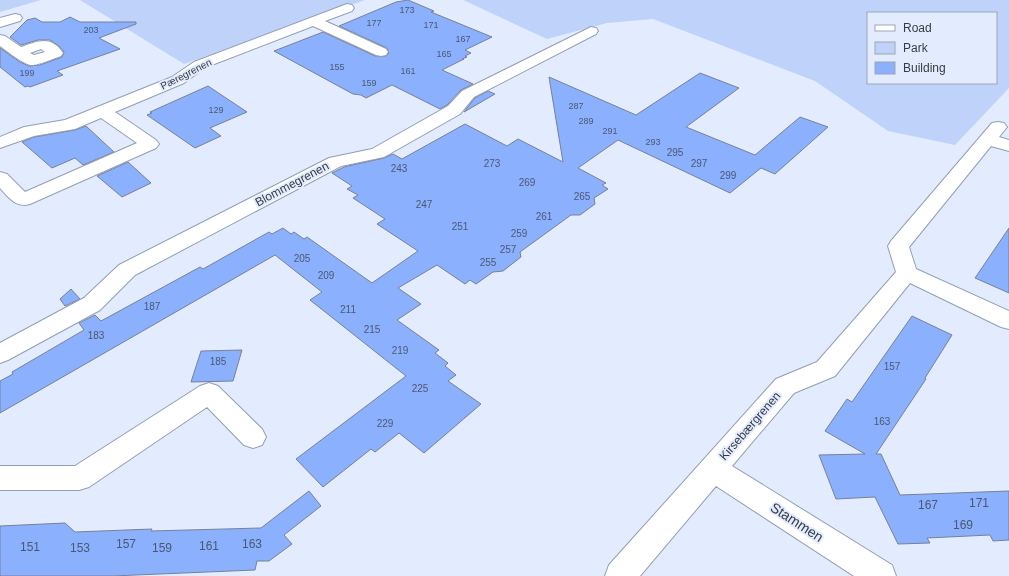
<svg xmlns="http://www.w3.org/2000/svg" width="1009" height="576" viewBox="0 0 1009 576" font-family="Helvetica,sans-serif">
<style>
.green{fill:#bed2fa;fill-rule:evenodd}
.building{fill:#8bb0fe;stroke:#778196}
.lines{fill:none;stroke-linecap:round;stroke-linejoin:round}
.street-casing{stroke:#939eb3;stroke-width:2}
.street{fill:#fff;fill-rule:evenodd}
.labels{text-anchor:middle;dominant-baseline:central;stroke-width:4;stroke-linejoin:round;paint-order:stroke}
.far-number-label{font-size:9px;fill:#4b5872}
.far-street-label{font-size:10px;fill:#363b44;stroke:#e3ecff}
.number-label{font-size:10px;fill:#4b5872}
.street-label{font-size:12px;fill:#363b44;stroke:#e3ecff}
.near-number-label{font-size:12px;fill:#4b5872}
.near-street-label{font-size:14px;fill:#363b44;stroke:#e3ecff}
</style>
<rect width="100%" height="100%" fill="#e3ecff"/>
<path class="green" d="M0,0h41l-41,12z
M80,0h285l-181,64z
M463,0h546v88l-54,57 -67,-14 -73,-50 -162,-62 -46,4 -60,16zM868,13h128v70h-128z"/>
<path class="building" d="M408,0l26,11 -3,1 61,25 -27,13 6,3 -6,3 2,1 -5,2h2l-22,11 31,14 -12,6 -14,15 -7,4 -48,-24 -26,13 -5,-3 -8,-1 -79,-43 49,-19 52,24h11l3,-3 -2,-5 -48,-22 57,-24z
M70,17l10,5h56v2l-37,14 21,11 -63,22 6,4 -33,12 -2,-1 -3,1 -25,-20v-19l20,14 9,4 11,-1 22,-8 2,-5 -5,-6 -9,-6h-12l-17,5 -11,-8 17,-17 8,-2 7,4h18z
M700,73l39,15 -53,39 69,28 45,-38 28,10 -53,47 -14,-6 -31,25 -112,-53 -40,28 28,15 -4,2 6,4 -14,9 1,6 -15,11h-9l-51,37 1,5 -18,14 -10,1 -17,12 -6,-4 -5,4 -28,-19 -39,23 23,16 -24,16 42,30 -4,3 13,10 -3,3 11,9 -8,6 33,23 -57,49 -25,-20 -24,19 -4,-3 -48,38 -27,-28 110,-83 -96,-76 12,-8 -47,-37 -275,158v-32l13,-7 -1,-2 72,-42 -5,-7 16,-8 6,6 99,-54 3,2 66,-37 3,2 11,-6 8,6 3,-2 10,7 3,-2 65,46 46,-32 -41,-27 8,-5 -32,-21 5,-3 -11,-6 5,-3 -20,-13 12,-6 40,-9 9,-4 9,5 63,-35 42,22 11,-7 45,23 -14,-85 87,38z
M208,86l39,26 -37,16 11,8 -26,12 -48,-33 5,-2 -2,-1z
M488,91l7,3 -31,18 11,-14z
M86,126l28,26 -31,13 -8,-7 -23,10 -30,-26 12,-5 41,-7z
M128,162l23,21 -29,14 -25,-21z
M1009,228v65l-34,-15z
M71,289l9,10 -15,7 -5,-7z
M912,316l40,19 -27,43 1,1 -50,75h5l19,41 109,-4v49l-16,1 -3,-6 -63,3 3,5 -32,1 -23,-47 -39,2 -17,-44 46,-1 -40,-23 22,-32 5,3z
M242,350l-9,31 -42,1 10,-31z
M309,491l12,15 -37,29 8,9 -23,17h-12l-2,9 -143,6h-112v-50l65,-3 10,9 77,-3 -1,2 110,-3z"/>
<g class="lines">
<defs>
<path id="street" d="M347,4l5,1 2,3 -2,3 -27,10 61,28 2,3 -2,3 -5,1 -5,-1 -63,-29 -109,42 -20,15 -69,29 41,28 3,4 -3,4 -126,56c-14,4 -21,-6 -30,-16v-16l7,2 18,18 112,-49 -36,-25 -26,11 -41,7 -34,12v-11l24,-10 41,-7 107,-43 22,-15z
M15,14l5,1 2,3 -2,3 -20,6v-9z
M591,27l5,1 2,3 -2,3 -122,63 -14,17 -76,43 -43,9 -206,109 -35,35 -92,50 -8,3v-20l84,-45 35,-33 210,-107 43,-9 76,-43 14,-15z
M0,35l5,1 16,11c17,-6 30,-12 42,6l-2,3c-9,3 -19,8 -28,9 -8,1 -26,-14 -33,-19zM41,49l4,3 -11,3 -4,-2z
M998,122l6,1 3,4 -8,10 10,3v11l-18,-5 -82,101 7,22 93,42v18l-8,-2 -91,-44 -75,93 -41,17 -62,73 160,99 4,11h-42l-138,-90 -76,90h-35l4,-11 167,-186 41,-17 79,-90 -8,-26 3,-5 101,-118z
M209,383l9,3 44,43 4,8 -4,8 -9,3 -9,-3 -37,-38 -118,80 -10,3h-79v-24h75l125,-80z"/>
</defs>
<use href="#street" class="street-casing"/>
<use href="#street" class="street"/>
</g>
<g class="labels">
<g class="far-number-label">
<text x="407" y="10">173</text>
<text x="374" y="23">177</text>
<text x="431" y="25">171</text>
<text x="91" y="30">203</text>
<text x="463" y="39">167</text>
<text x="444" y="54">165</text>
<text x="337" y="67">155</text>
<text x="408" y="71">161</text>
<text x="27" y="73">199</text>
<text x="369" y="83">159</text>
<text x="576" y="106">287</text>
<text x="216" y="110">129</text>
<text x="586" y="121">289</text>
<text x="610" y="131">291</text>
<text x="653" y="142">293</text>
</g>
<g class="far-street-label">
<text transform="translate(186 74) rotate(-27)">Pæregrenen</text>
</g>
<g class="number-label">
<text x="675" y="152">295</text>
<text x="492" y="163">273</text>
<text x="699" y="163">297</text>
<text x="399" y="168">243</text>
<text x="728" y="175">299</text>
<text x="527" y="182">269</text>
<text x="582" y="196">265</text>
<text x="424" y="204">247</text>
<text x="544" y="216">261</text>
<text x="460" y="226">251</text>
<text x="519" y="233">259</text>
<text x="508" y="249">257</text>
<text x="302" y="258">205</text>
<text x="488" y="262">255</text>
<text x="326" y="275">209</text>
<text x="152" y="306">187</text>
<text x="348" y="309">211</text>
<text x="372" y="329">215</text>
<text x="96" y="335">183</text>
<text x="400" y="350">219</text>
<text x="218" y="361">185</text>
<text x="892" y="366">157</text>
<text x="420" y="388">225</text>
<text x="882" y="421">163</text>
<text x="385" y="423">229</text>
</g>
<g class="street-label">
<text transform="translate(292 184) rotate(-28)">Blommegrenen</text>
<text transform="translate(750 426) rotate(-49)">Kirsebærgrenen</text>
</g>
<g class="near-number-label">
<text x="979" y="503">171</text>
<text x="928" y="505">167</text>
<text x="963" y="525">169</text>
<text x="126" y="544">157</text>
<text x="252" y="544">163</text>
<text x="209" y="546">161</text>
<text x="30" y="547">151</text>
<text x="80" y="548">153</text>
<text x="162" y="548">159</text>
</g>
<g class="near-street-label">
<text transform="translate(797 522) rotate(33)">Stammen</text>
</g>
</g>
<rect x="867" y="12" width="130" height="72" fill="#e3ecff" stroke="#9ea5b4"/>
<rect x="875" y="25" width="20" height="6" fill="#ffffff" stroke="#9ea5b4"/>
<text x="903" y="32" font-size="12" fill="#363b44">Road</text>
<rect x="875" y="42" width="20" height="12" fill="#bed2fa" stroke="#9ea5b4"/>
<text x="903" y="52" font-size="12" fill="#363b44">Park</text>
<rect x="875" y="62" width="20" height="12" fill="#8bb0fe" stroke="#9ea5b4"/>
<text x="903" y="72" font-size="12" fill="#363b44">Building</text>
</svg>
